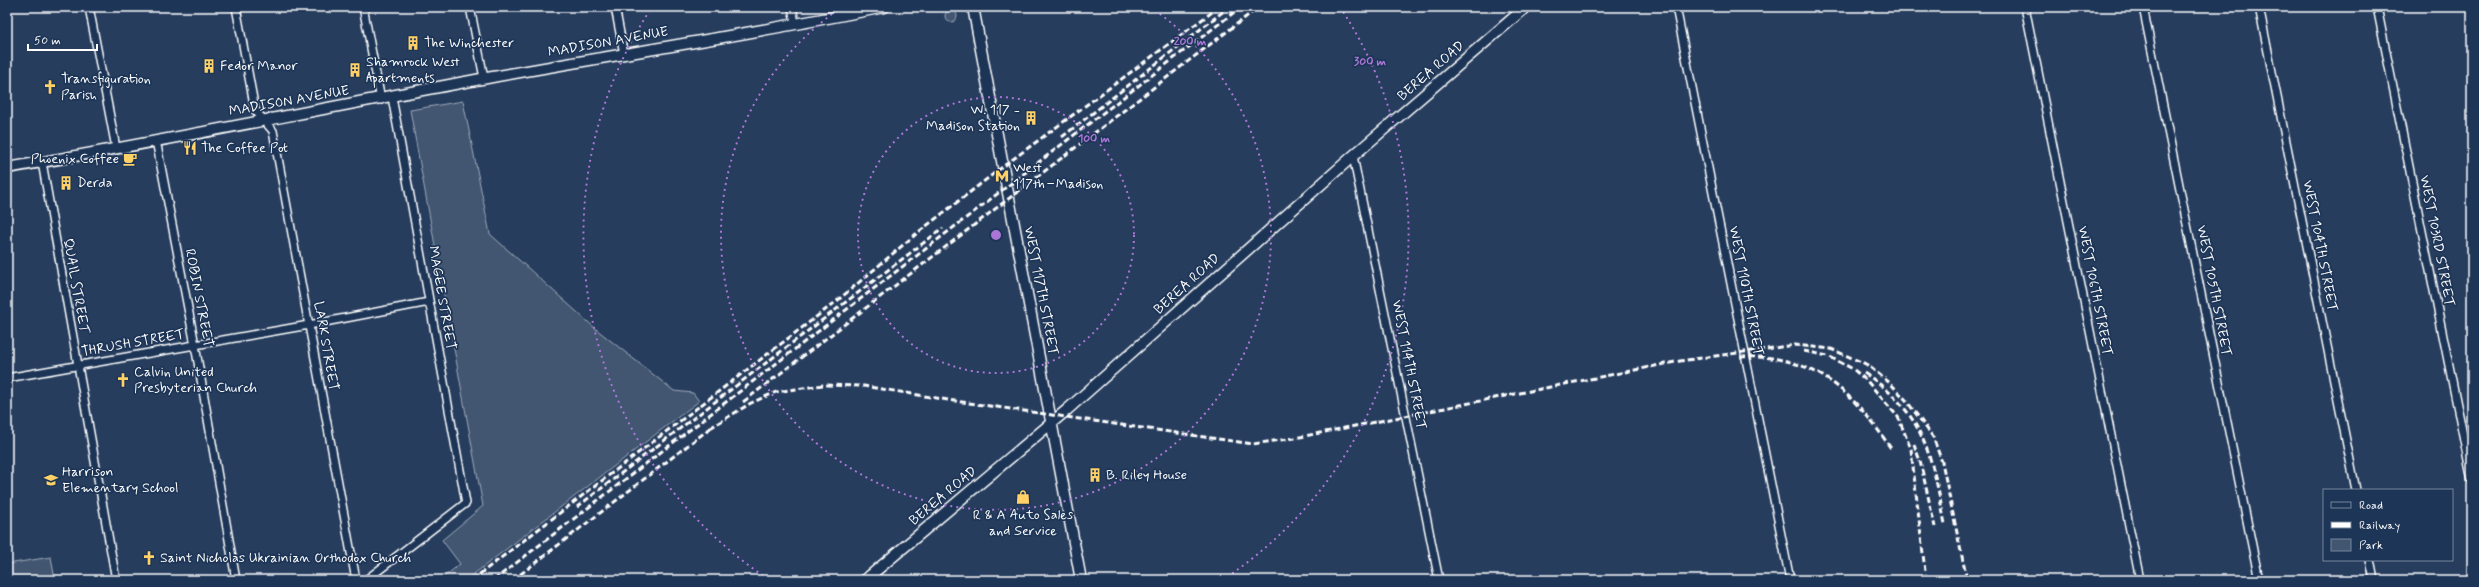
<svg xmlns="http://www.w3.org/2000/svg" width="2479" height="587" viewBox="0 0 2479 587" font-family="Mynerve,sans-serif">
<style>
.green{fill:#425672;stroke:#a0aab8}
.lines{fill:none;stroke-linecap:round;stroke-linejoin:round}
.street-casing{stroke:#fff;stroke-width:10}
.secondary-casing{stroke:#fff;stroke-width:13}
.street{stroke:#1d3557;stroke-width:7}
.secondary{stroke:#1d3557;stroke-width:10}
.rail{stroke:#fff;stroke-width:3;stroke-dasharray:6 3;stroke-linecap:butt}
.ring{fill:none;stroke:#a976d5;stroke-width:2;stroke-dasharray:2 4}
.labels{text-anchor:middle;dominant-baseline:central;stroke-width:3.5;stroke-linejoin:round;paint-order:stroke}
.street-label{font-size:14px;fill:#fff;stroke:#1d3557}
.poi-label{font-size:14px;fill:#fff;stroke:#1d3557;text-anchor:start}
.centre{fill:#a976d5;stroke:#1d3557;stroke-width:2}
.ring-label{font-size:12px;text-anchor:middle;font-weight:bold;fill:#a976d5;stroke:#1d3557;stroke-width:3.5;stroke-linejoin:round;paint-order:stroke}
</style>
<rect width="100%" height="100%" fill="#263d5e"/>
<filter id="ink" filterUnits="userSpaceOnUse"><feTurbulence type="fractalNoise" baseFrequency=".025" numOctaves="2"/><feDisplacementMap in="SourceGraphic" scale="8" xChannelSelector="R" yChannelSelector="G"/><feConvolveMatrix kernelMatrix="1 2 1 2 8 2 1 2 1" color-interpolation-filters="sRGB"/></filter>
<g filter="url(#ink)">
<path class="green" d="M945 16a6 6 0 1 1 12 0a6 6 0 1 1-12 0Z
M463,101l27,133 106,95 78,62 19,2 6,8 -233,179h-26l20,-16 -18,-24 41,-34 -73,-396z
M51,557l4,23h-46l-2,-16z"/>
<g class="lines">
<defs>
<path id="street" d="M89,7l27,141
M236,7l19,103 18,21 83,449
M363,7l18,93
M470,7l14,71
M615,7l9,47
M792,7l3,16
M1676,7l114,573
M2025,7l115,573
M2143,7l116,573
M2259,7l97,483
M2377,7l95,473
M156,140l39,205 41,235
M1353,156l86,424
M42,162l74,418
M7,378l302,-53 120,-23
M2370,560l4,20
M366,580l100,-77 -74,-406"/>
<path id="secondary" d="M973,7l108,573
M7,168c160,-27 320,-61 480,-90 132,-24 265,-44 397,-71
M865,580l203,-171 285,-253 173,-149"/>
</defs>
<use href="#street" class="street-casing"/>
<use href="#secondary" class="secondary-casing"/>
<use href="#street" class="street"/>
<use href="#secondary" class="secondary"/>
<path class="rail" d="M1062,137l167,-130
M1804,351l24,5 25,13 14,12 31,36 13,32 15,131
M1740,357c74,-4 114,36 152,93
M1864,373c61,39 68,85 81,151
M743,402l516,-395
M710,428l41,-25 25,-11 47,-7 41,1 84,14 305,44 42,-6 385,-77 115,-16 36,4 35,15 24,19 16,17 27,37 9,25 25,118
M1914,444l6,17 15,66
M577,507l366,-279
M472,580l365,-279 79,-67 89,-69 214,-158
M494,580l747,-573
M513,580l200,-154"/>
</g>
</g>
<g class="ring">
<circle cx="996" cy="235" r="138"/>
<path d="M1150 7A275 275 0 1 1 842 7"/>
<path d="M768 579A413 413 0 0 1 652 7M1340 7A413 413 0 0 1 1224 579"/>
</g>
<defs>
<symbol id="building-bare" viewBox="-9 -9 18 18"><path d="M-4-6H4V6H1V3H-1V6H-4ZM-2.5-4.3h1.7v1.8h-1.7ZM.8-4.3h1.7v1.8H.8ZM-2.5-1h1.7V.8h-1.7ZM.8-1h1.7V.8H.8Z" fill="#ffd166" stroke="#1d3557" stroke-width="2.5" paint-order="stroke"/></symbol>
<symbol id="church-bare" viewBox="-9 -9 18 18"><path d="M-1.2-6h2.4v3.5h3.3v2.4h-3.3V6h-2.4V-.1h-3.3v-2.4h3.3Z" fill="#ffd166" stroke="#1d3557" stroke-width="2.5" paint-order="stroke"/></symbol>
<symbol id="restaurant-bare" viewBox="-9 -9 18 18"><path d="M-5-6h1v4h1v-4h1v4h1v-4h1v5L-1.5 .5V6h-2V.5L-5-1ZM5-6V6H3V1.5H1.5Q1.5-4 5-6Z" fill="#ffd166" stroke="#1d3557" stroke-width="2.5" paint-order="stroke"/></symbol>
<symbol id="cafe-bare" viewBox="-9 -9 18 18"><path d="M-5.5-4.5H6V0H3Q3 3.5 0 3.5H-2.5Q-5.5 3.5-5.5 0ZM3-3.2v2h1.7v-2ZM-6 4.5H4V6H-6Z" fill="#ffd166" stroke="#1d3557" stroke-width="2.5" paint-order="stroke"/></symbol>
<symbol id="metro-bare" viewBox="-9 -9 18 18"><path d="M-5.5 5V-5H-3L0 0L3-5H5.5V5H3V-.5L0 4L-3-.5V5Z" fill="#ffd166" stroke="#1d3557" stroke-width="2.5" paint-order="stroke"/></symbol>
<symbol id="school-bare" viewBox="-9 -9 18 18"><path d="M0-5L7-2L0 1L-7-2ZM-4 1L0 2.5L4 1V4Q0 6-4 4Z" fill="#ffd166" stroke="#1d3557" stroke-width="2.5" paint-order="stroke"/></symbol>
<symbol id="shop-bare" viewBox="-9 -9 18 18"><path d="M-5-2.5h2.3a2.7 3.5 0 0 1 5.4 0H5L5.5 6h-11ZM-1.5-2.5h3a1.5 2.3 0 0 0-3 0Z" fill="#ffd166" stroke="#1d3557" stroke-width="2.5" paint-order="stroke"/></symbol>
</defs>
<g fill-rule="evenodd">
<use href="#building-bare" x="403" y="33" width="20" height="20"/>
<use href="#building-bare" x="199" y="56" width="20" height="20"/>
<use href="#building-bare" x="345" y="60" width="20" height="20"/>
<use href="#church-bare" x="40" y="77" width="20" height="20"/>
<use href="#building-bare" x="1021" y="108" width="20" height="20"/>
<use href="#restaurant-bare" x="180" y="138" width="20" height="20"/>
<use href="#cafe-bare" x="120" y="149" width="20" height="20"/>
<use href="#metro-bare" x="992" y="166" width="20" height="20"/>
<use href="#building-bare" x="56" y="173" width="20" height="20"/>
<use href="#church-bare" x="113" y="370" width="20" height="20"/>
<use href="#building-bare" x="1085" y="465" width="20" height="20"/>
<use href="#school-bare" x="41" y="470" width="20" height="20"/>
<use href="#shop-bare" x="1013" y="487" width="20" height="20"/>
<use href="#church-bare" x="139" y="548" width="20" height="20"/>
</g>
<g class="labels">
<g class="street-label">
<text transform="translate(608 42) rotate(-10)">MADISON AVENUE</text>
<text transform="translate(1431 71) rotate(-41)">BEREA ROAD</text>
<text transform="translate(289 101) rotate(-10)">MADISON AVENUE</text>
<text transform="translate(2437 241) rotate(79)">WEST 103RD STREET</text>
<text transform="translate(2320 246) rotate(79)">WEST 104TH STREET</text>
<text transform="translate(1187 284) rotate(-42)">BEREA ROAD</text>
<text transform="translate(76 286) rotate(80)">QUAIL STREET</text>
<text transform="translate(1041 291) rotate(79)">WEST 117TH STREET</text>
<text transform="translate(1746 291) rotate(79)">WEST 110TH STREET</text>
<text transform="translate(2095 291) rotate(79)">WEST 106TH STREET</text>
<text transform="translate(2214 291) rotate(79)">WEST 105TH STREET</text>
<text transform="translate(199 298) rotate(79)">ROBIN STREET</text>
<text transform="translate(442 298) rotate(80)">MAGEE STREET</text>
<text transform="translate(133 343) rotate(-10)">THRUSH STREET</text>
<text transform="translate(326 346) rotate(80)">LARK STREET</text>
<text transform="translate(1409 365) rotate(79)">WEST 114TH STREET</text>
<text transform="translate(943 496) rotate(-40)">BEREA ROAD</text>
</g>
<g class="poi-label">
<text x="424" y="43">The Winchester</text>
<text x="366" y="62">Shamrock West<tspan x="366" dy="16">Apartments</tspan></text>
<text x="220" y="66">Fedor Manor</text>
<text x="61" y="79">Transfiguration<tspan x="61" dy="16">Parish</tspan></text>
<text x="1020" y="110" text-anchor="end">W. 117 -<tspan x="1020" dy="16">Madison Station</tspan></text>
<text x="201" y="148">The Coffee Pot</text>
<text x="119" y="159" text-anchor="end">Phoenix Coffee</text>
<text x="1013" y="168">West<tspan x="1013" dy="16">117th–Madison</tspan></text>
<text x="77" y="183">Derda</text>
<text x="134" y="372">Calvin United<tspan x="134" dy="16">Presbyterian Church</tspan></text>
<text x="62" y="472">Harrison<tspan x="62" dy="16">Elementary School</tspan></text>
<text x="1106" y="475">B. Riley House</text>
<text x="1023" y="515" text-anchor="middle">R &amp; A Auto Sales<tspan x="1023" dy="16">and Service</tspan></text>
<text x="160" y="558">Saint Nicholas Ukrainian Orthodox Church</text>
</g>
</g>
<circle cx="996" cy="235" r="6" class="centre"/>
<g class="ring-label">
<text x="1190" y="45">200 m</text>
<text x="1370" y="65">300 m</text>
<text x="1094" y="142">100 m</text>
</g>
<rect width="2479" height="587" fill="none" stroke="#1d3557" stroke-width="24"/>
<rect x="12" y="12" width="2455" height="563" fill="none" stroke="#fff" stroke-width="1.5" filter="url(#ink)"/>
<rect x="2323" y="489" width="130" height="72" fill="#1d3557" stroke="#77869a"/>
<rect x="2331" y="502" width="20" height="6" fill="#1d3557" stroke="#77869a"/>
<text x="2359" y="509" font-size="12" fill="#ffffff">Road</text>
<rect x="2331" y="522" width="20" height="6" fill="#ffffff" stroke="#77869a"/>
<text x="2359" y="529" font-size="12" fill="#ffffff">Railway</text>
<rect x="2331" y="539" width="20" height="12" fill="#425672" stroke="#77869a"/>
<text x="2359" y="549" font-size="12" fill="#ffffff">Park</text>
<path d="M28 44v6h69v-6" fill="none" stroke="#ffffff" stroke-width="2"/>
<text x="34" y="44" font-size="12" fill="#ffffff" stroke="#1d3557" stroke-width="3" paint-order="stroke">50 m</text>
</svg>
